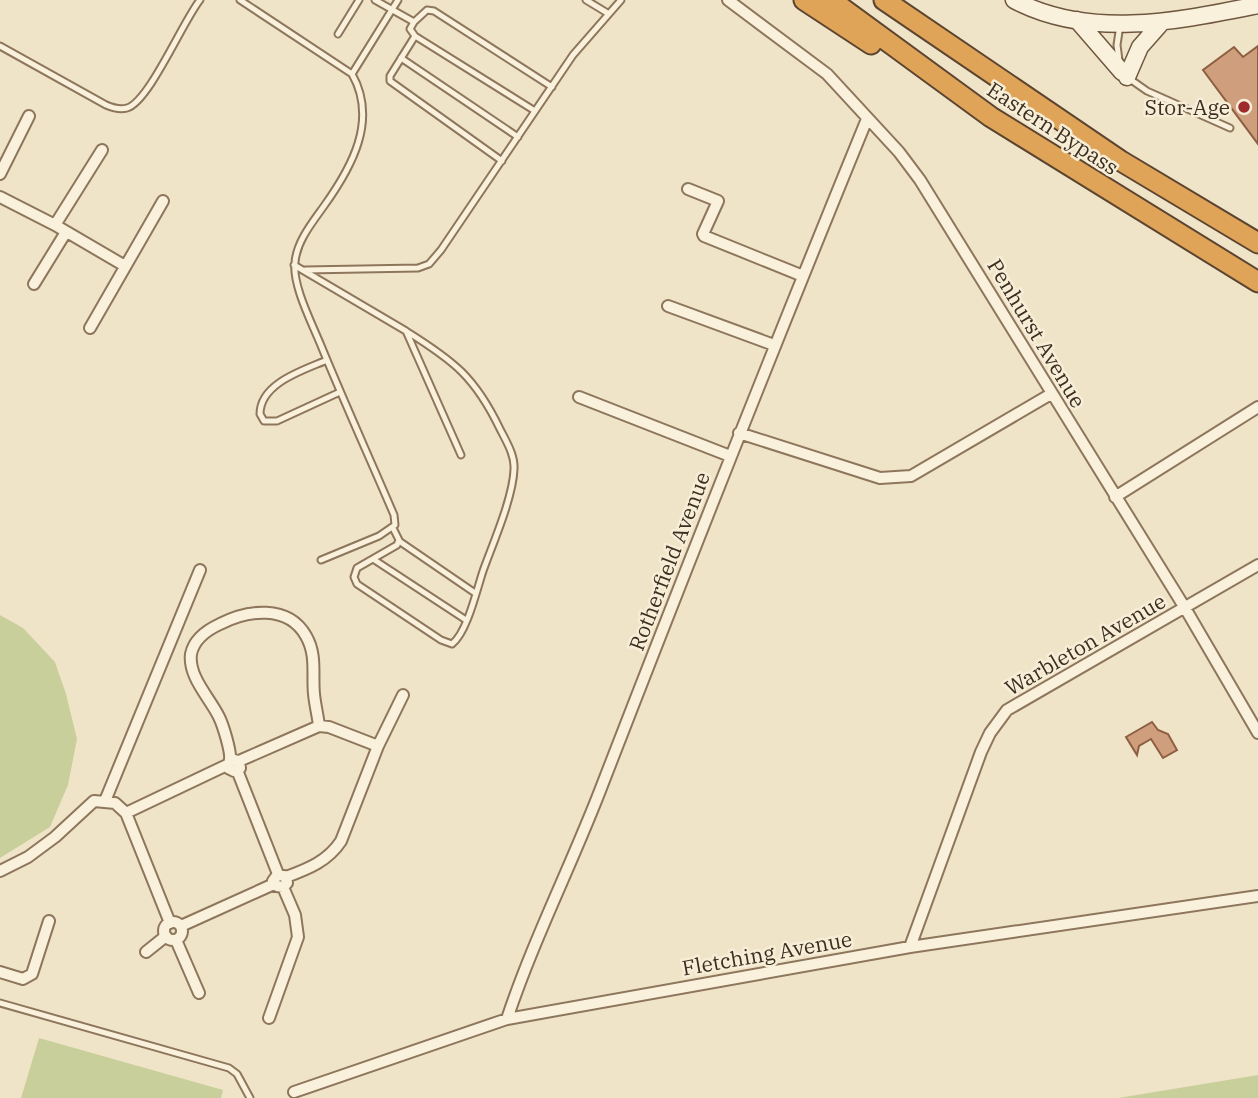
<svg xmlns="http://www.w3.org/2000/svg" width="1258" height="1098" viewBox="0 0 1258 1098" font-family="'IBM Plex Serif',serif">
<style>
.green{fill:#c9cf9b}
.building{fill:#cf9f7d;stroke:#8d5f41;stroke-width:2}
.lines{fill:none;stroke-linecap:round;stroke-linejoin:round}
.service-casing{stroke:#8d765c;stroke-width:9}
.minor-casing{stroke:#8d765c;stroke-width:14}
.secondary-casing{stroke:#6f573f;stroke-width:19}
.motorway-casing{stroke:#5b4430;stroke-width:23}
.service{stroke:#faf1dc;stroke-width:5}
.minor{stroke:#faf1dc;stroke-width:10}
.secondary{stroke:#faf1dc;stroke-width:16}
.motorway{stroke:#e0a458;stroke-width:19}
.poi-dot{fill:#9e2a2b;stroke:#f7eed8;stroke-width:2.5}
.labels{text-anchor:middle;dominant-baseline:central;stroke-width:5;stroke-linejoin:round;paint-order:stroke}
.poi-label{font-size:21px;fill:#3d2e20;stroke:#f7eed8;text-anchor:end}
.street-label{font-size:21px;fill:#3d2e20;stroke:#f7eed8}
</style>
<rect width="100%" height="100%" fill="#f0e4c8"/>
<path class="green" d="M0,615l23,13 32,34 11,32 11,45 -9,46 -18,42 -50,31z
M39,1038l184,52 -2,8h-200z
M1258,1075v23h-140z"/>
<path class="building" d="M1258,46v98l-55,-74 31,-23 9,10z
M1152,722l6,8 10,4 9,16 -14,8 -12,-19 -12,7 -2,9 -11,-18z"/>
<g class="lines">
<defs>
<path id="service" d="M240,0l112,74c26,46 0,93 -28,132 -12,17 -27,35 -29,56 -3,24 18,63 27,86 23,56 48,111 72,167l1,10 -16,11 -58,24
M375,0l39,22
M586,0l23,14
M338,34l21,-34
M415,36l-25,40v5l112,80
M0,46l106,59c7,3 14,5 21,3 22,-6 56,-87 73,-108
M401,58l117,79
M1119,60l-2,-15 3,-20
M352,74l46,-74
M1127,77l20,14 83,37
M535,111l-120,-75 -5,-7 4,-7 13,-12 7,1 118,76
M294,265l112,66 55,124
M305,270l113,-2 11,-4 12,-14 132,-195 48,-55
M327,360c-23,10 -67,23 -67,54l4,7h13l63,-29
M393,528l6,12 -2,5 -40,23 -3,9 3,7 84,56 11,4c15,-11 25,-55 31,-73 10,-28 30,-73 31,-102 1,-14 -8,-28 -14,-40 -25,-52 -46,-68 -94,-98
M399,541l76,52
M373,559l93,61
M0,1003l229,65 8,6 13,24"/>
<path id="minor" d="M728,0l99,74 72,78 21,28 265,428 73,125
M0,174l29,-58
M688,189l30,12 -15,33 1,2 99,40
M0,197l55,28 70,41
M55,225l47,-75
M34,284l32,-52
M668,306l106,39
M90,328l73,-127
M579,397l151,59
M739,433l141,45 31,-2 140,-82
M1115,497l143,-90
M231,759l8,2 1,7 -6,3 -6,-3c0,-3 2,-6 2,-9 1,-8 -7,-34 -11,-42 -9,-19 -31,-40 -28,-63 3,-15 16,-24 29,-30 27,-14 68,-20 86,12 11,19 6,38 8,58 1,11 4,22 5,32
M239,761l80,-35 10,1 49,19
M237,770l41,104 8,3 1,6 -4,4 -6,-1 -4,-5 5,-7
M105,801l95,-231
M126,813l101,-48
M0,871l28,-14 27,-20 39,-36 21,2 11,10 44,110
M286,877c22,-8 42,-16 55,-36l37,-95 25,-51
M164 931a9 9 0 1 1 18 0a9 9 0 1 1-18 0Z
M181,926l93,-42
M176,940l23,53
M910,947l71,-195 9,-19 17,-23 251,-145
M146,952l20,-16
M0,972l23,7 9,-5 17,-53
M269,1018l29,-81 -3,-22 -12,-28
M507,1019c27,-81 66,-157 96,-236 86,-222 174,-444 264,-664
M294,1092l213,-73 403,-72 348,-51"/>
<path id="secondary" d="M1014,0c76,40 164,21 244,5
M1077,20l45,52
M1127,77l13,-30 22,-25"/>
<path id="motorway" d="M804,0l67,44
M831,0l160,117 267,165
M884,0l237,161 137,82"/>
</defs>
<use href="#service" class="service-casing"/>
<use href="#minor" class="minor-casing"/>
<use href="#secondary" class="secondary-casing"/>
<use href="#motorway" class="motorway-casing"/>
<use href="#service" class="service"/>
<use href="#minor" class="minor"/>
<use href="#secondary" class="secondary"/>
<use href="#motorway" class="motorway"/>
</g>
<circle class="poi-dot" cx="1244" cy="107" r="7"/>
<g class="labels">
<g class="poi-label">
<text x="1230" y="107">Stor-Age</text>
</g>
<g class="street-label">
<text transform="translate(1053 128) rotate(33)">Eastern Bypass</text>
<text transform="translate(1037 333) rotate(59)">Penhurst Avenue</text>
<text transform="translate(669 561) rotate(-69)">Rotherfield Avenue</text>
<text transform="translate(1085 644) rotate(-30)">Warbleton Avenue</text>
<text transform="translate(767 953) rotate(-10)">Fletching Avenue</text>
</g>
</g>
</svg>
